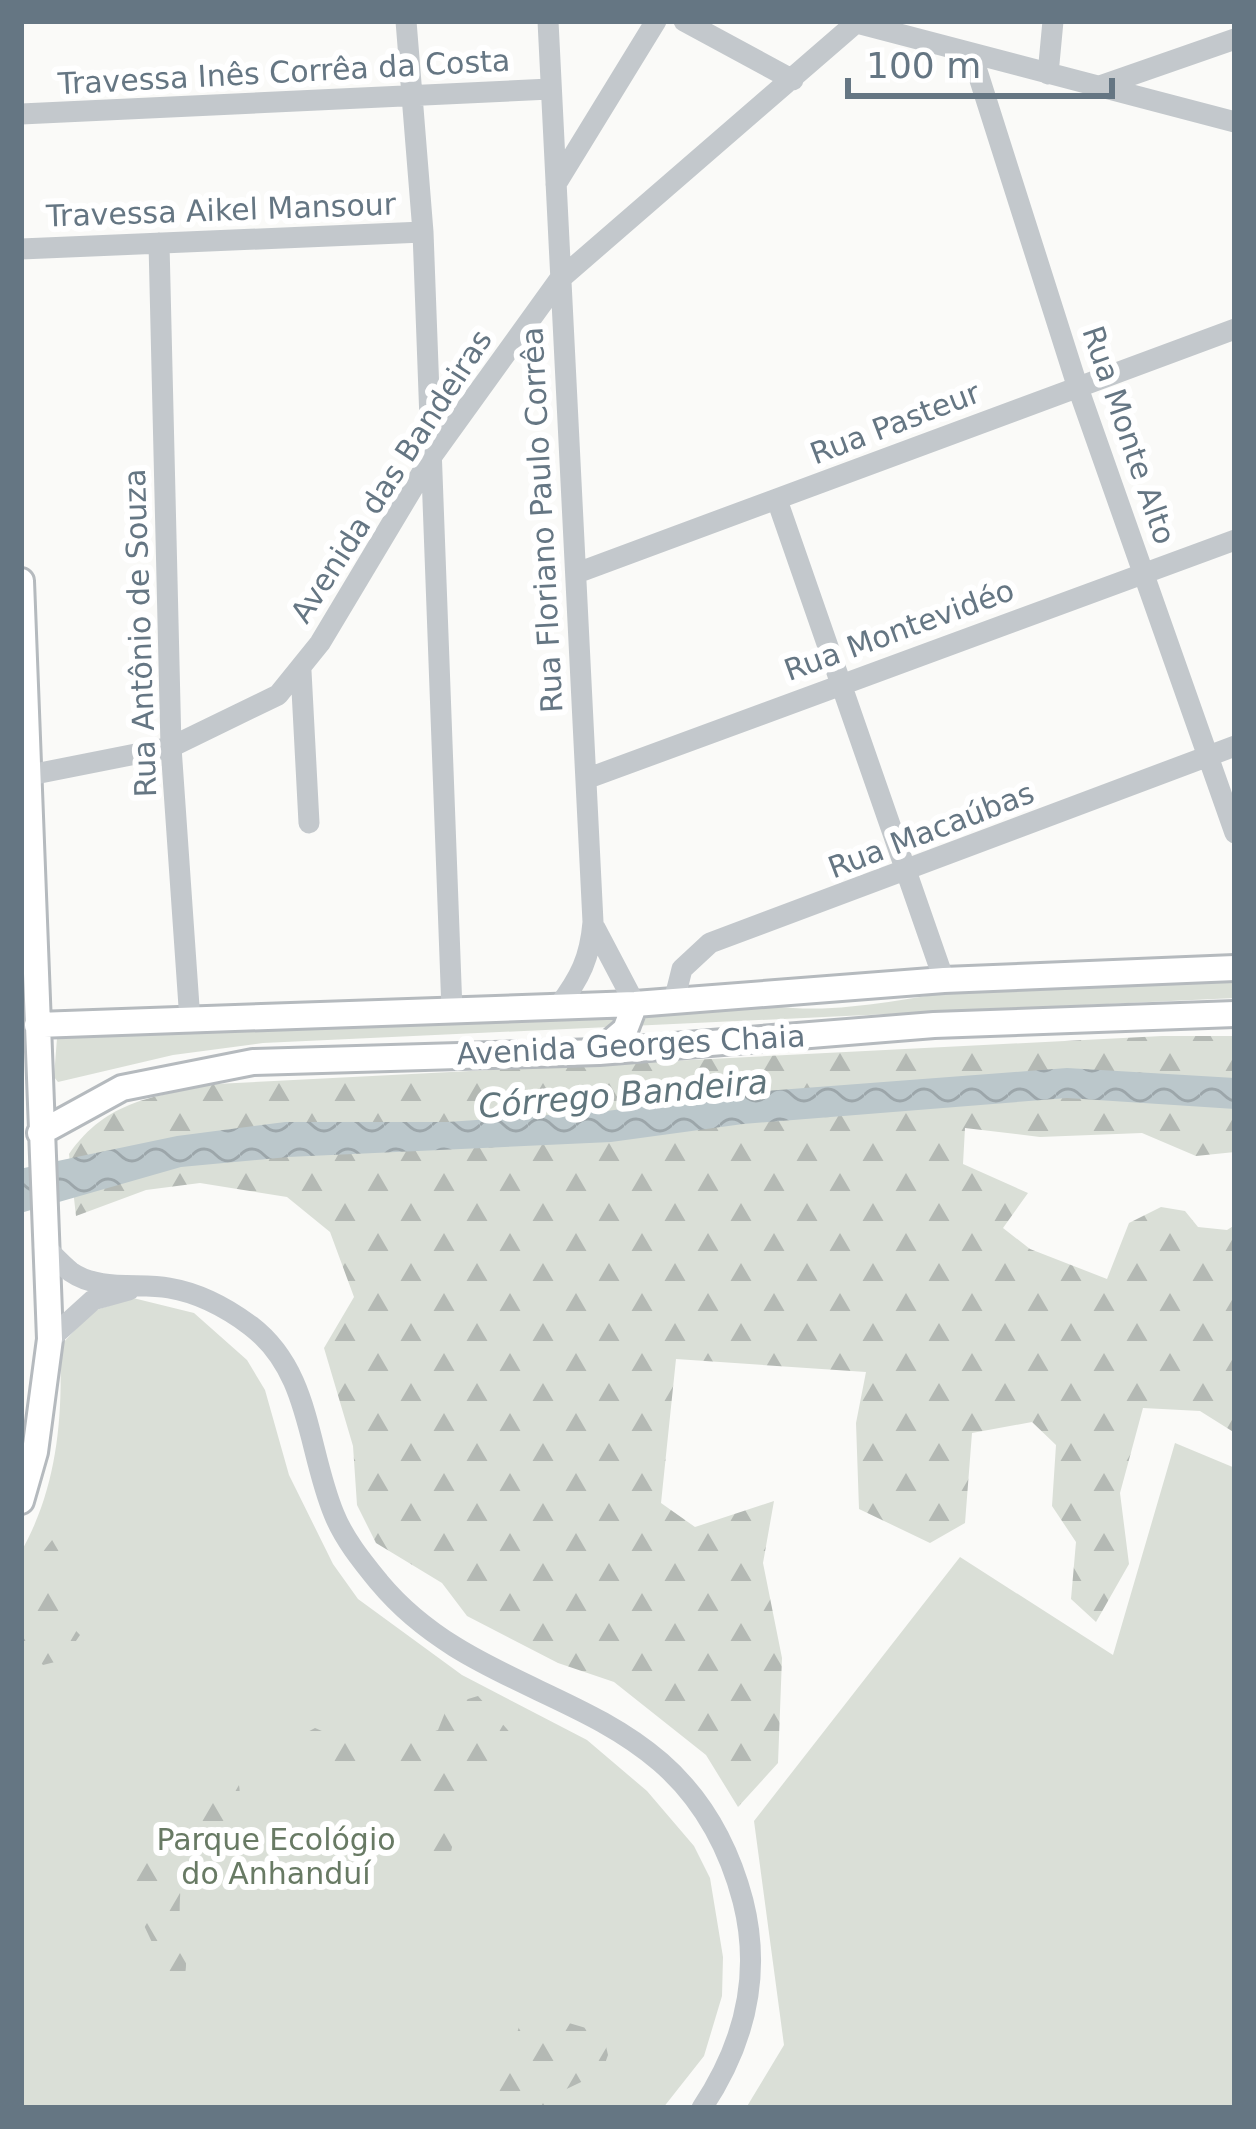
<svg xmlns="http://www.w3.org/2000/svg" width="1256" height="2129" viewBox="0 0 1256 2129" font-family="'DejaVu Sans',sans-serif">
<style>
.green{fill:#dadfd7}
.forest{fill:url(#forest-firs)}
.water{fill:url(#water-waves)}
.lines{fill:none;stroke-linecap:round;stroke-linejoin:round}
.major-casing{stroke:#b5babe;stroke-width:30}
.minor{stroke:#c3c8cc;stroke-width:21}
.major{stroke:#fff;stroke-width:24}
.labels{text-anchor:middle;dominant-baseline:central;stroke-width:12;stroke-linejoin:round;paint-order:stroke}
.street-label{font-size:30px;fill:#657683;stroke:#fff}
.park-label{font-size:30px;fill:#687a64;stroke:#fff}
.water-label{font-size:33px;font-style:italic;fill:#60757c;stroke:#fff}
</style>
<defs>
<pattern id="forest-firs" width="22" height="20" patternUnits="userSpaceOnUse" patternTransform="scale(3)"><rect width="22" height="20" fill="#dadfd7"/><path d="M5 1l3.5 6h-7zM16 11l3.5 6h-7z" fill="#b4b9b4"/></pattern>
<pattern id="water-waves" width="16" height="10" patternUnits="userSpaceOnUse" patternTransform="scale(3)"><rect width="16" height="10" fill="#bbc7cb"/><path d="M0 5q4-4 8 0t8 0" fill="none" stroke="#9ca6aa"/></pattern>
</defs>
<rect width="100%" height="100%" fill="#fafaf8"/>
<path class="green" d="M1235,981v17l-972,45 -90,12 -115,27 -4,-5 3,-39 6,-3 710,-29c67,9 126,-8 193,-15 89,-9 180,-9 269,-10z
M133,1298l61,15 53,47 18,30 24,85 44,89 25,35 104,76 125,65 60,51 47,55 16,32 13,79 -1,39 -18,60 -41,52h-642v-556c36,-64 42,-133 39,-206l33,-35z
M1175,1443l60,25v640h-489l38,-63 -30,-224 206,-264 153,98z"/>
<path class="forest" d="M1162,1036h73v116l-39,4 -54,-23 -102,4 -75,-9 -2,36 65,29 -25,35 27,21 77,30 22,-56 32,-16 24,4 13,16 29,3 8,-5v208l-35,-22 -57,-3 -23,85 9,71 -33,58 -25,-23 5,-57 -24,-36 4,-61 -24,-23 -60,11 -7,90 -35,20 -71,-34 -3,-86 10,-51 -190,-13 -15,144 34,24 79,-26 -11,62 19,95 -4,105 -40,44 -32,-52 -92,-73 -56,-19 -91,-47 -25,-33 -66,-40 -19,-38 -4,-59 -29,-98 30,-51 -24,-65 -43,-35 -87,-14 -54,7 -70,26 -7,-62c39,-55 85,-57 147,-70z
M65,1525l23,8c-6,32 -25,42 -29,80l21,22 -17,25 -20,5 -14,-16 -8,4c0,-62 1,-80 44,-128z
M478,1696l42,48 5,19 -18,6c-9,18 -22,19 -35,32 -15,15 -17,35 -22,55l-23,-1c-7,-41 15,-53 -21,-88 -42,4 -81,0 -115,-26l24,-13 53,23c17,-14 48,-12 70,-21l10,-25z
M225,1761c38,39 -6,73 -39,96 -6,24 -7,46 -6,71 1,19 10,30 4,49l-18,-5 -34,-72 -3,-51 57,-44 20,-32z
M545,2016l58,17 5,22 -6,17 -48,23 -7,13h-55l27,-81z"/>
<path class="water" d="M21,1044l3,124 153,-32 108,-14h162l160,-11 132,-18 328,-25 168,10v31l-168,-11 -324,26 -132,18 -323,15 -107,10 -157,45 -3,211z"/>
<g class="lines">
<defs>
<path id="major" d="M21,581l29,758 -15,113 -14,49
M37,1025l598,-21 309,-24 291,-12
M599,1052l26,-22 10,-26
M40,1133l82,-45 131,-26 346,-10 335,-27 301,-11"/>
</defs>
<use href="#major" class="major-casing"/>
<path class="minor" d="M406,21l17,211 29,779
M548,21l45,901c-3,36 -13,56 -35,85
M684,21l109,59
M857,23l378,99
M972,55l105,330 158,448
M1048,74l5,-53
M1100,86l135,-47
M21,114l529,-25
M556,184l100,-163
M159,243l12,504 19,274
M21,249l402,-17
M777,500l167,480
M577,573l658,-244
M301,671l8,152
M30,775l141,-28 107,-52 42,-52 112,-187 127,-176 299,-259
M586,779l649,-239
M595,928l40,76
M675,997l7,-28 28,-26 525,-197
M45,1247c8,8 17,18 26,25 27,19 67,11 98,16 30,5 58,20 82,38 60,46 56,123 83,188 10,25 28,47 45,68 114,137 307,102 364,319 19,75 1,144 -41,207
M50,1339l43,-39 36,-10"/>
<use href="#major" class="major"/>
</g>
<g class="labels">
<g class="street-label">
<text transform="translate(284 72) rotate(-3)">Travessa Inês Corrêa da Costa</text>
<text transform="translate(221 210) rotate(-2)">Travessa Aikel Mansour</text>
<text transform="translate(895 423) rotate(-21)">Rua Pasteur</text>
<text transform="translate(1129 435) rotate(71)">Rua Monte Alto</text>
<text transform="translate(391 476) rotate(-57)">Avenida das Bandeiras</text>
<text transform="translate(542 520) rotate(-93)">Rua Floriano Paulo Corrêa</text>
<text transform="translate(899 630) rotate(-20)">Rua Montevidéo</text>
<text transform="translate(140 633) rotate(-92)">Rua Antônio de Souza</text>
<text transform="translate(931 830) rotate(-21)">Rua Macaúbas</text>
<text transform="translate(631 1045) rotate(-3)">Avenida Georges Chaia</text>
</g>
<g class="park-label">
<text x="276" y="1839">Parque Ecológio<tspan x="276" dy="34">do Anhanduí</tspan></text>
</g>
<g class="water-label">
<text transform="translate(623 1094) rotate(-5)">Córrego Bandeira</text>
</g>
</g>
<rect width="1256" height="2129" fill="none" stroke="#657683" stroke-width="48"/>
<path d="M848 78v18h264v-18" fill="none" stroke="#657683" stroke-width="6"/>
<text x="866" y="78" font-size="36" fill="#657683" stroke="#ffffff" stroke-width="9" paint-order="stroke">100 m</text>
</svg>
